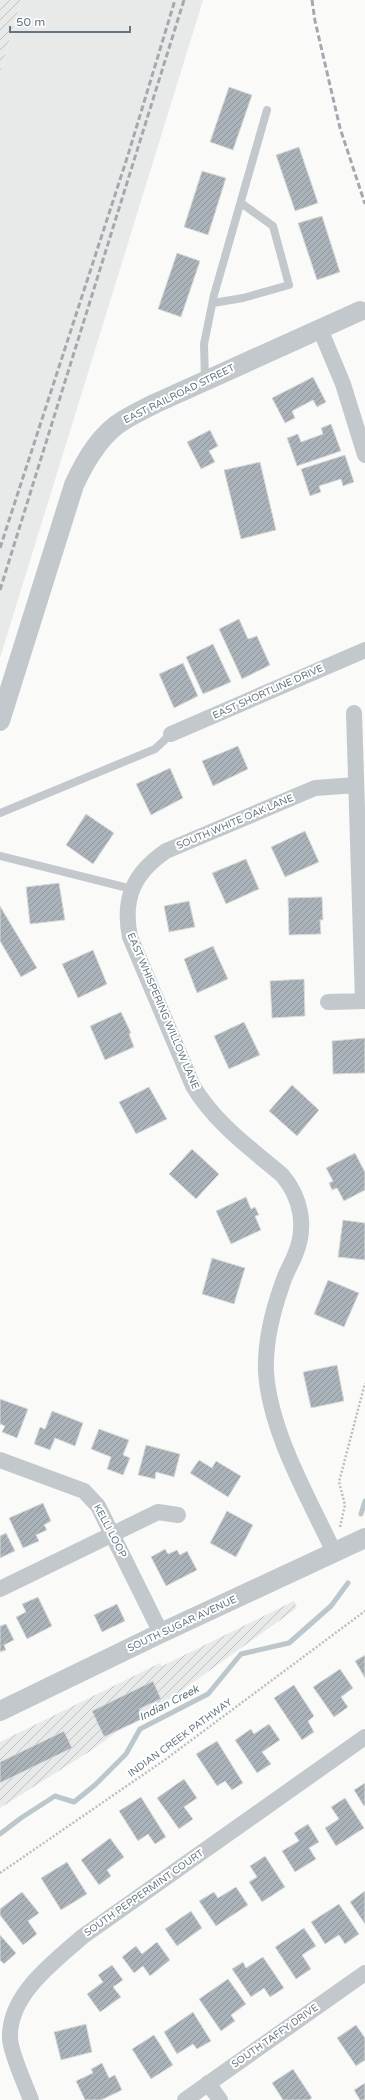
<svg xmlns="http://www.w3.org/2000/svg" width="365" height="2100" viewBox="0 0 365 2100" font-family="'Varela Round',sans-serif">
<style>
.built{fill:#e8e9e9}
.industrial{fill:url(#industrial-furrows)}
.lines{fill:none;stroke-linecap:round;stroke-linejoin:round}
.stream{stroke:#bbc7cb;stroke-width:5}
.building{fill:url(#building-hatch);stroke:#dcdcda}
.path{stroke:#bbbfc2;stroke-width:2.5;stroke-dasharray:2 2;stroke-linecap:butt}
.service{stroke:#c3c8cc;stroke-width:8}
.minor{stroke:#c3c8cc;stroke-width:16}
.tertiary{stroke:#c3c8cc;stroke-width:20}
.rail{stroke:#a2aab0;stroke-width:3;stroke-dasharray:6 3;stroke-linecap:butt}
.labels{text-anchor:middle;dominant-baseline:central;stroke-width:4;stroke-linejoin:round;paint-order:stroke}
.street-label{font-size:10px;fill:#657683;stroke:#fff}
.water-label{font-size:11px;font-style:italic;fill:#60757c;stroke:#fff}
</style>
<defs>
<pattern id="industrial-furrows" width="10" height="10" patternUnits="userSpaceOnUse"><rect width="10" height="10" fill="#e8e9e9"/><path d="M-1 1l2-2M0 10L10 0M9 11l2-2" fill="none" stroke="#c0c1c2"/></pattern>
<pattern id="building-hatch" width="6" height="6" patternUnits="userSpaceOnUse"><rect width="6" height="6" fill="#aab3b9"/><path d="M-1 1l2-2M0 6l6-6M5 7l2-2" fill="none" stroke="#8e969c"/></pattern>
</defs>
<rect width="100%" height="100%" fill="#fafaf8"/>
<path class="built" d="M21,0h182l-203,658v-585z"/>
<path class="industrial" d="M0,0h21l-21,73z
M294,1601l3,7 -134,96 -29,15 -42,31 -92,58v-66l160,-79 2,3z"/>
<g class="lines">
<path class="stream" d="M361,1514l4,-13
M0,1834l21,-16 34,-22 19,6 21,-17 31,-31 14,-25 68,-35 33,-40 48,-11 42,-37 17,-23"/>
</g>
<path class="building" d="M229,87l23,8 -19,55 -23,-8z
M299,147l19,56 -23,8 -19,-56z
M202,171l24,7 -18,57 -24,-8z
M322,216l18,56 -23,8 -19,-57z
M177,253l23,8 -19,56 -23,-8z
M313,377l13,25 -9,5 -4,-7 -21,11 3,7 -10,5 -13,-25z
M331,424l10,27 -44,15 -10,-28 11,-4 3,8 22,-8 -2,-6z
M210,430l8,16 -9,5 6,11 -14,7 -14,-27z
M345,455l9,27 -11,4 -2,-7 -22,7 2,6 -11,4 -9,-27z
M260,462l16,68 -35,9 -17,-69z
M239,619l9,20 9,-3 13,29 -28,14 -23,-50z
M213,644l18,38 -28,12 -17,-37z
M183,663l15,33 -24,12 -15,-34z
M238,746l10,23 -35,17 -11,-25z
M170,768l13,30 -32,17 -15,-31z
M86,814l28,19 -21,31 -27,-19z
M305,831l14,31 -34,15 -14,-30z
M246,859l13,30 -33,15 -14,-31z
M59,883l6,37 -35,4 -4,-37z
M322,897l1,23h-3l1,14 -32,1 -1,-37z
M189,901l6,26 -26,5 -5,-26z
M0,906l37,62 -16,9 -21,-36z
M213,946l15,33 -31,14 -13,-34z
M93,950l14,34 -29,14 -16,-34z
M304,979l1,37 -33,2 -2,-37z
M121,1012l10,21 -2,1 5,13 -29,13 -15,-34z
M244,1022l16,33 -31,14 -15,-33z
M365,1038v35l-32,1 -1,-33z
M292,1085l27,25 -22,26 -28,-25z
M149,1087l18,32 -31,15 -17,-32z
M192,1149l27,25 -23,25 -27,-25z
M355,1153l10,19v18l-21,11 -7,-13 -5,2 -3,-7 4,-2 -7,-13z
M246,1197l5,12 4,-2 4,8 -4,1 6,14 -30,14 -15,-33z
M343,1220l22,3v37l-27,-3z
M212,1258l33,10 -11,36 -32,-10z
M328,1280l31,13 -15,34 -30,-13z
M337,1365l7,36 -33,7 -8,-36z
M0,1399l28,10 -11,29 -15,-6 3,-6 -5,-2z
M52,1411l31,12 -8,23 -20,-8 -5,12 -16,-6 6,-17 5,2z
M99,1429l30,11 -6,15 7,3 -7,17 -16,-6 4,-12 -20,-8z
M146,1445l34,9 -6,23 -18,-5 -1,7 -17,-4z
M199,1460l13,8 4,-7 25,15 -13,21 -38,-24z
M43,1503l8,18 -7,4 3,5 -11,5 3,6 -16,7 -14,-30z
M227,1511l26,14 -17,32 -26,-14z
M6,1533l9,18 -15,7v-22z
M165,1549l3,5 9,-4 3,5 7,-4 10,19 -31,16 -15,-29z
M38,1597l14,29 -25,13 -11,-22 10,-5 -4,-8z
M117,1604l8,17 -23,11 -8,-17z
M6,1624l8,16 -10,5 2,5 -6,2v-26z
M365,1655v23l-10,-17z
M340,1669l13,19 -12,9 7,10 -14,10 -21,-30z
M153,1681l8,18 -22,10 5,9 -40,19 -12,-26z
M294,1685l20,31 -6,5 6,11 -12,8 -28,-42z
M269,1724l11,16 -18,12 9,12 -14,9 -22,-33 16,-11 3,5z
M64,1731l8,17 -72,35v-21z
M217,1741l26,42 -11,7 -7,-9 -8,5 -21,-32z
M184,1779l13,19 -13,9 9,12 -14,10 -22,-31z
M365,1783v22l-1,1 -10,-16z
M141,1797l25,40 -11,7 -7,-10 -10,7 -19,-30z
M345,1798l19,30 -28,18 -11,-18 14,-9 -8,-12z
M308,1824l11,18 -10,6 7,11 -21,13 -13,-21 17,-10 -5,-8z
M110,1838l14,19 -17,13 4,6 -12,9 -18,-25z
M265,1856l20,31 -23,15 -13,-20 8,-5 -7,-11z
M67,1862l20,32 -26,16 -20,-32z
M236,1887l12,18 -32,21 -17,-25 15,-9 4,6z
M365,1891v33l-15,-22z
M22,1892l17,21 -11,8 9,13 -14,11 -23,-30v-6z
M339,1904l20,30 -14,10 -6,-9 -14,9 -14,-22z
M191,1911l11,17 -25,18 -12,-17z
M304,1928l12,18 -14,9 9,14 -15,10 -21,-32z
M0,1935l16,18 -12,11 -4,-4z
M157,1942l13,18 -20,16 -7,-10 -9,7 -12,-16 14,-11 6,8z
M263,1957l21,31 -14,9 -6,-9 -13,9 -19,-28 11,-7 3,6z
M112,1965l11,15 -10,7 8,10 -21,15 -13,-18 16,-12 -5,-7z
M228,1979l18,25 -15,11 4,6 -14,10 -22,-32z
M193,2012l18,29 -14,8 -4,-5 -16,10 -13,-22z
M86,2024l6,28 -31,8 -7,-28z
M356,2025l9,13v22l-9,6 -19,-28z
M154,2035l19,30 -22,14 -19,-30z
M102,2063l7,15 6,-3 7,15 -21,10h-16l-9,-19 17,-8 -2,-4z
M293,2069l19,29 -3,2h-26l-11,-17z
M365,2083v17h-5l-6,-10z"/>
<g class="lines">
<path class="path" d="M340,1527l5,-22 -6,-23 26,-99
M0,1873l166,-114 199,-148"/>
<path class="service" d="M213,303l30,-5 46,-13 -16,-59 -32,-23
M205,380l-1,-36 10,-49 53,-185
M0,813l155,-64 16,-15
M0,856l132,33"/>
<path class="minor" d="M320,329l23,55 22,71
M354,713l9,288
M171,734l194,-84
M328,1002l37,-1
M0,1460l84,31 14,15 63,127
M334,1552c-25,-53 -65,-122 -68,-181 -1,-30 6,-58 16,-86 3,-11 9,-20 13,-30 12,-28 6,-58 -13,-80 -32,-27 -67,-52 -89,-89l-63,-149c-8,-39 4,-64 36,-86l149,-63 41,-3
M0,1589l158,-77 20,3
M208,2083l12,17
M31,2100c-6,-16 -20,-46 -21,-61 -2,-44 43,-76 72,-102l283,-200
M185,2100l180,-127"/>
<path class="tertiary" d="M0,721l74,-236c11,-24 26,-51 50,-65 10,-6 20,-11 30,-16l206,-93
M0,1711l161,-78 204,-95"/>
<path class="rail" d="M312,0l3,21 25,107 25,76
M0,548l128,-393 47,-155
M0,590l184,-590"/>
</g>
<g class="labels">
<g class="street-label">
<text transform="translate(179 394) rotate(-26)">EAST RAILROAD STREET</text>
<text transform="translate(268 692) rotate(-24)">EAST SHORTLINE DRIVE</text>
<text transform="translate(235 822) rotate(-23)">SOUTH WHITE OAK LANE</text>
<text transform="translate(163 1011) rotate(67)">EAST WHISPERING WILLOW LANE</text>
<text transform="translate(110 1531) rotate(62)">KELLI LOOP</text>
<text transform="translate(182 1624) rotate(-25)">SOUTH SUGAR AVENUE</text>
<text transform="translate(180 1738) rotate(-36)">INDIAN CREEK PATHWAY</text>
<text transform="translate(144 1893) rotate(-35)">SOUTH PEPPERMINT COURT</text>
<text transform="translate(275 2036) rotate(-35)">SOUTH TAFFY DRIVE</text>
</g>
<g class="water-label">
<text transform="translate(169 1703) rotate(-27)">Indian Creek</text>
</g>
</g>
<path d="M10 26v6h120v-6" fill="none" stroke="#657683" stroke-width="2"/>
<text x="16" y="26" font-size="12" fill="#657683" stroke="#ffffff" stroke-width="3" paint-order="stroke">50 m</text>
</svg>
